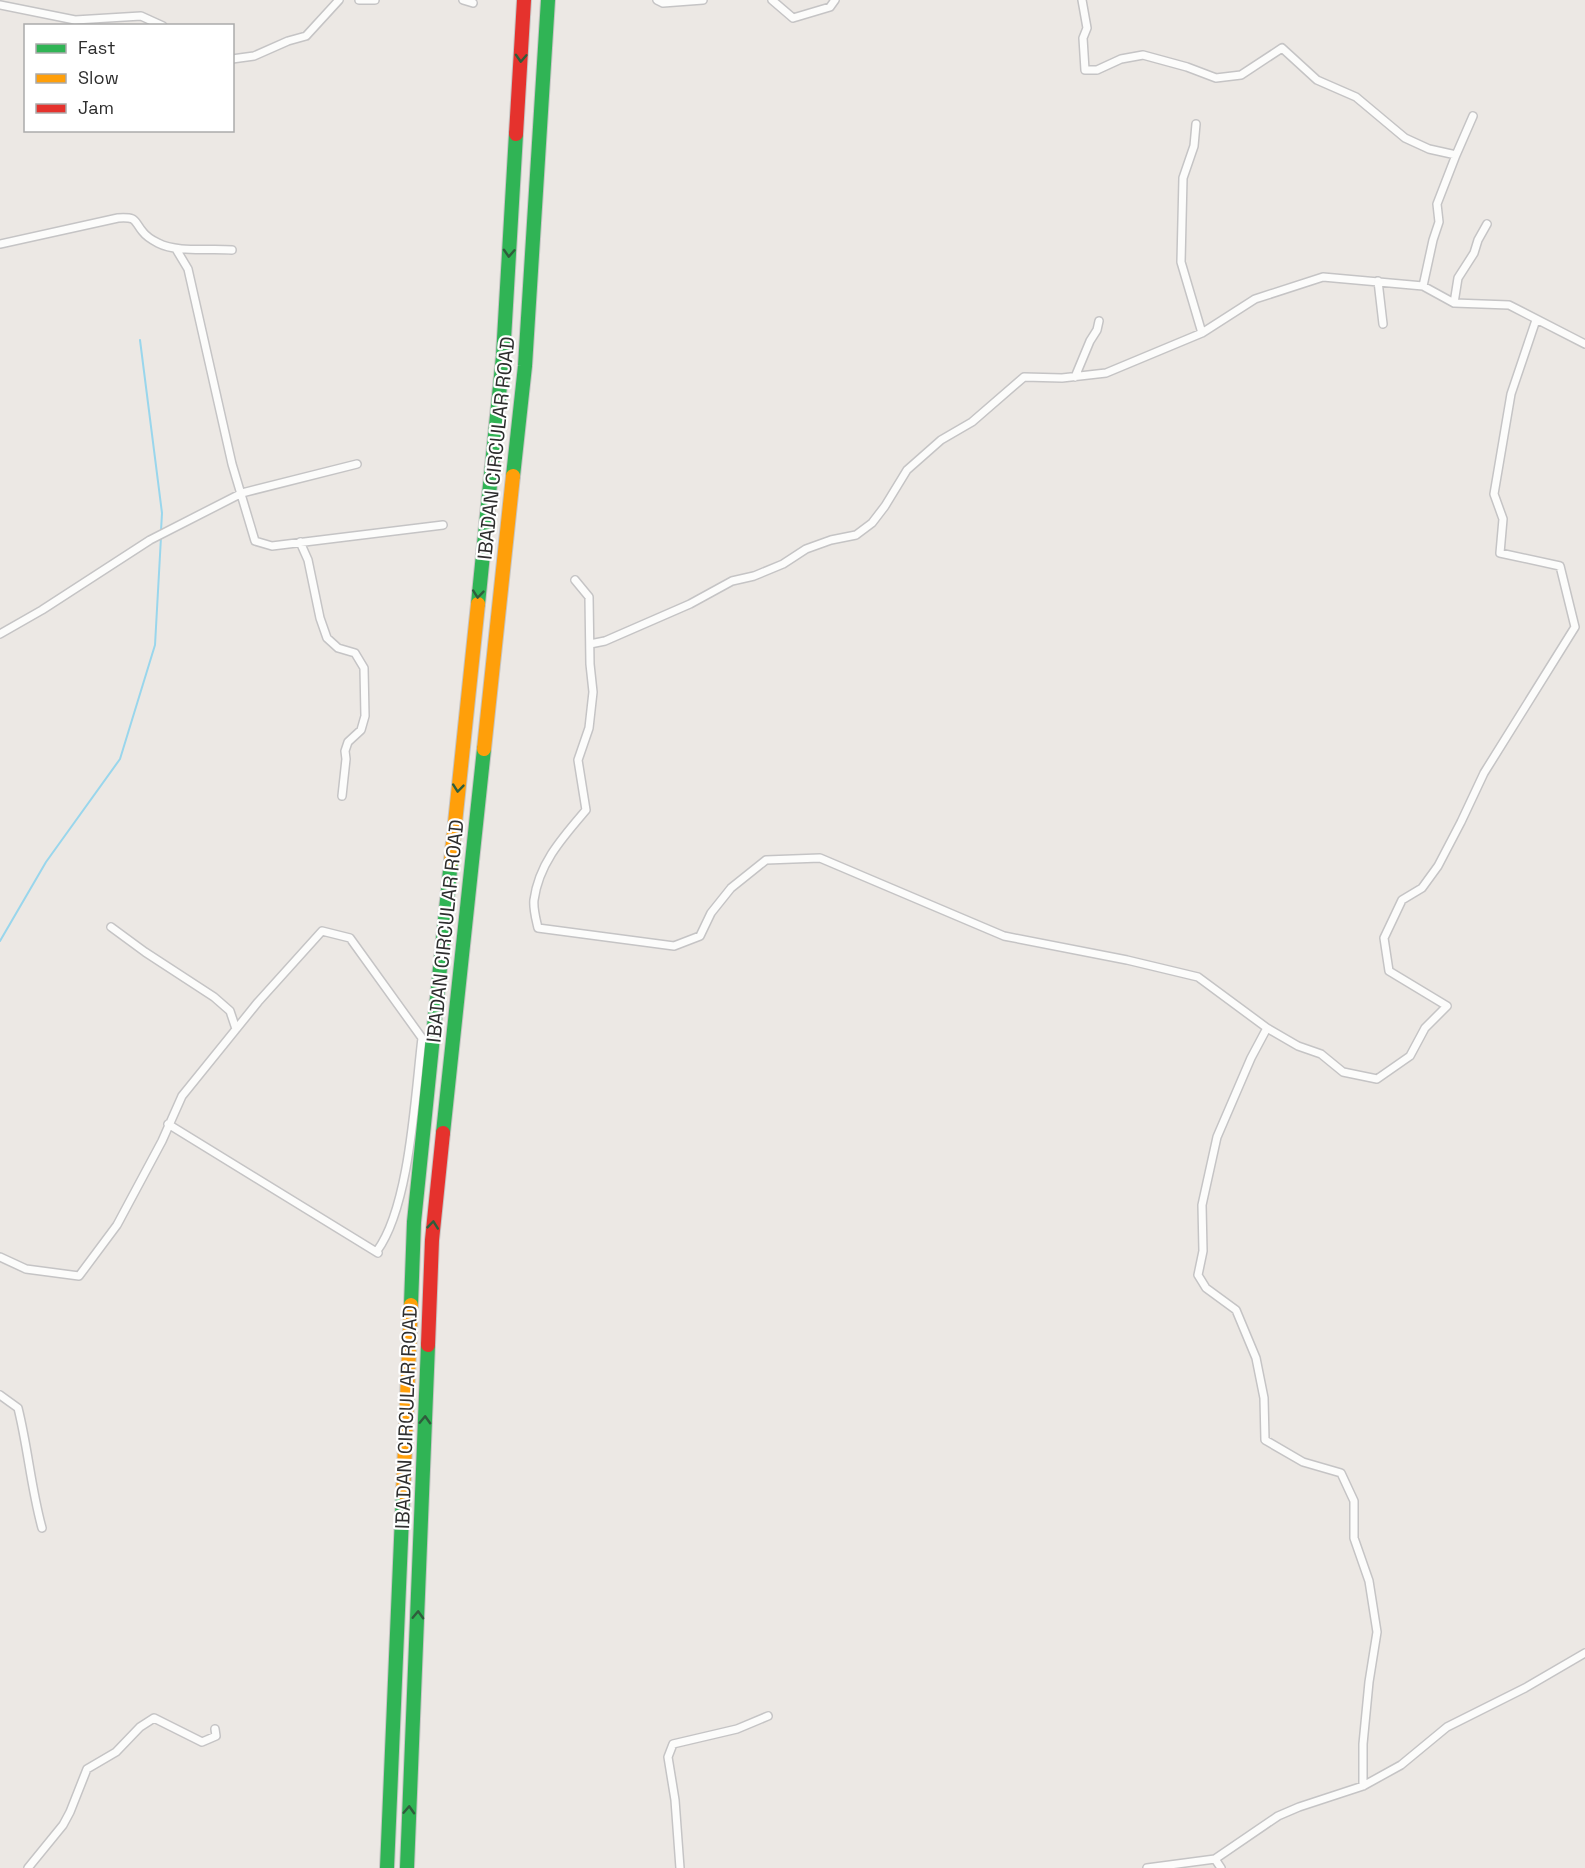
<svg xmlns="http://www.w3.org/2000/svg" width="1585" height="1868" viewBox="0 0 1585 1868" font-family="'Space Grotesk',sans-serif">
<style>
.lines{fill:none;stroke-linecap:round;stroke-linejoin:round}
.stream{stroke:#99d6ec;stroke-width:2}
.street-casing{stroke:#c5c4c5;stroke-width:10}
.fast-casing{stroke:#c6c5c4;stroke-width:16}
.slow-casing{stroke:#c6c5c4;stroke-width:16}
.jam-casing{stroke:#c6c5c4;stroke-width:16}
.street{stroke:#fcfcfb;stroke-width:7}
.fast{stroke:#30b455;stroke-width:14}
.slow{stroke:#ff9f0a;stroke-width:14}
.jam{stroke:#e5322d;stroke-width:14}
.oneway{stroke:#2f5d3c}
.labels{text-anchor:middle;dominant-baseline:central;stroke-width:4.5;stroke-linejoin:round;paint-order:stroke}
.street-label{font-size:20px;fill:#2e2e2e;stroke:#fff}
</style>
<rect width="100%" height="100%" fill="#ece8e4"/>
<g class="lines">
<path class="stream" d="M140,340l22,173 -1,18
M0,941l46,-79 74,-103 35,-114 6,-108"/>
<defs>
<path id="street" d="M359,0h16
M463,0l10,3
M657,0l6,3 40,-3
M772,0l21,18 37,-11 5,-7
M1082,0l5,28 -4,10 2,32h12l24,-11 22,-4 44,12 29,11 25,-3 41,-27 35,32 39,17 49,41 24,11 27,6 -19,49 2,18 -6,18 -10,46
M0,5l75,15 66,-4 22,10
M232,59l22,-3 34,-15 18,-5 33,-36
M1196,124l-2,22 -11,32 -2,84 21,71
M1456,155l17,-39
M0,244l118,-26c20,-1 15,2 25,14 3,4 11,9 15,11 19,10 52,5 74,7
M176,249l12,20 44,195 23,77 17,5 171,-21
M1378,281l5,43
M1454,303l4,-25 16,-25 4,-13 9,-16
M1075,377l15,-36 7,-11 2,-9
M300,542l8,18 12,58 7,20 11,10 17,5 9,15 1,48 -4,14 -13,12 -3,9 1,8 -4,37
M575,580l14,17 1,67 3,28 -4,36 -11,32 8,50c-23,27 -47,53 -52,90 -1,9 2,19 4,28l136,18 26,-10 11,-23 20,-25 35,-28 54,-2 184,78 123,24 71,17 69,51 31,18 23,8 22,18 34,7 33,-23 15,-28 22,-22 -58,-35 -5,-33 18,-38 20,-12 16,-22 23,-44 23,-49 91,-146 -15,-61 -60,-13 3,-34 -9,-25 17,-100 25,-74
M0,634l42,-24 108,-70 92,-47 115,-29
M590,644l15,-3 85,-37 42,-23 22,-5 29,-12 23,-15 25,-9 25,-5 16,-12 13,-17 22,-36 34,-30 31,-18 52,-45 38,1 44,-5 96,-40 53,-34 68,-22 100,9 31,17 55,2 76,39
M111,927l34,25 69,45 16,14 6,18
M1267,1028l-16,30 -34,79 -15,68 1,46 -5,24 8,13 30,22 20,48 8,40 1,42 38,22 38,11 13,28v37l15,43 8,51 -8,50 -6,62v42
M168,1124l210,129
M0,1257l26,12 53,7 38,-51 45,-84 20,-45 76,-94 64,-71 28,7 72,100c-7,57 -12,168 -45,213
M0,1395l18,13c10,40 13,80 24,120
M1215,1859l6,9
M28,1868l35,-43 7,-13 17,-43 29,-17 24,-25 14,-9 48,24 14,-6 -1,-7
M680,1868l-5,-68 -7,-43 5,-13 64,-15 31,-13
M1147,1868l68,-9 63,-43 21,-9 64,-21 38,-21 46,-38 78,-39 60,-35"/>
<path id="fast" d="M513,476l12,-110 23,-366
M478,604l25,-248 13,-222
M443,1133l41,-384
M411,1305l3,-83 37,-361
M387,1868l16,-375
M407,1868l21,-523"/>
<path id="slow" d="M484,749l29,-273
M451,861l27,-257
M403,1493l8,-188"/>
<path id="jam" d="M516,134l8,-134
M428,1345l4,-105 11,-107"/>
</defs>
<use href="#street" class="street-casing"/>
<use href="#fast" class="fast-casing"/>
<use href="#slow" class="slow-casing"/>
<use href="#jam" class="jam-casing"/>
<use href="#street" class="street"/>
<use href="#fast" class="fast"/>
<use href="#slow" class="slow"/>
<use href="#jam" class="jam"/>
</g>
<defs><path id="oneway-chevron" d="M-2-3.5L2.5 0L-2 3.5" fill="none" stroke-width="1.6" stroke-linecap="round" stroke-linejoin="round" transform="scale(1.5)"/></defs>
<g class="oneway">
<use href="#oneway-chevron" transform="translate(521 58) rotate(93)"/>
<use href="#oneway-chevron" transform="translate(509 253) rotate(93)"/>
<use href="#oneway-chevron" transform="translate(478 594) rotate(96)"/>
<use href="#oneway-chevron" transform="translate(458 788) rotate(96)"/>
<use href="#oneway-chevron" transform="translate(433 1225) rotate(-84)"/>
<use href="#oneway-chevron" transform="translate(425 1420) rotate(-88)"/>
<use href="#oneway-chevron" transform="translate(418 1615) rotate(-88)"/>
<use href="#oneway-chevron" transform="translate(409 1810) rotate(-87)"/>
</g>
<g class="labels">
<g class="street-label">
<text transform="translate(496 448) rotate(-84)">IBADAN CIRCULAR ROAD</text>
<text transform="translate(445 931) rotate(-84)">IBADAN CIRCULAR ROAD</text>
<text transform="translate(406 1417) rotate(-88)">IBADAN CIRCULAR ROAD</text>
</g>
</g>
<rect x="24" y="24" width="210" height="108" fill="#ffffff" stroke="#ababab" stroke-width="1.5"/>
<rect x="36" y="44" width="30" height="9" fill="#30b455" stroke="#ababab" stroke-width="1.5"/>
<text x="78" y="54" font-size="18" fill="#2e2e2e">Fast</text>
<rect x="36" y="74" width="30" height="9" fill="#ff9f0a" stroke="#ababab" stroke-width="1.5"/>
<text x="78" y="84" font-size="18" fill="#2e2e2e">Slow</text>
<rect x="36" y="104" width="30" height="9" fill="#e5322d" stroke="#ababab" stroke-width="1.5"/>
<text x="78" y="114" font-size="18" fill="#2e2e2e">Jam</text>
</svg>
